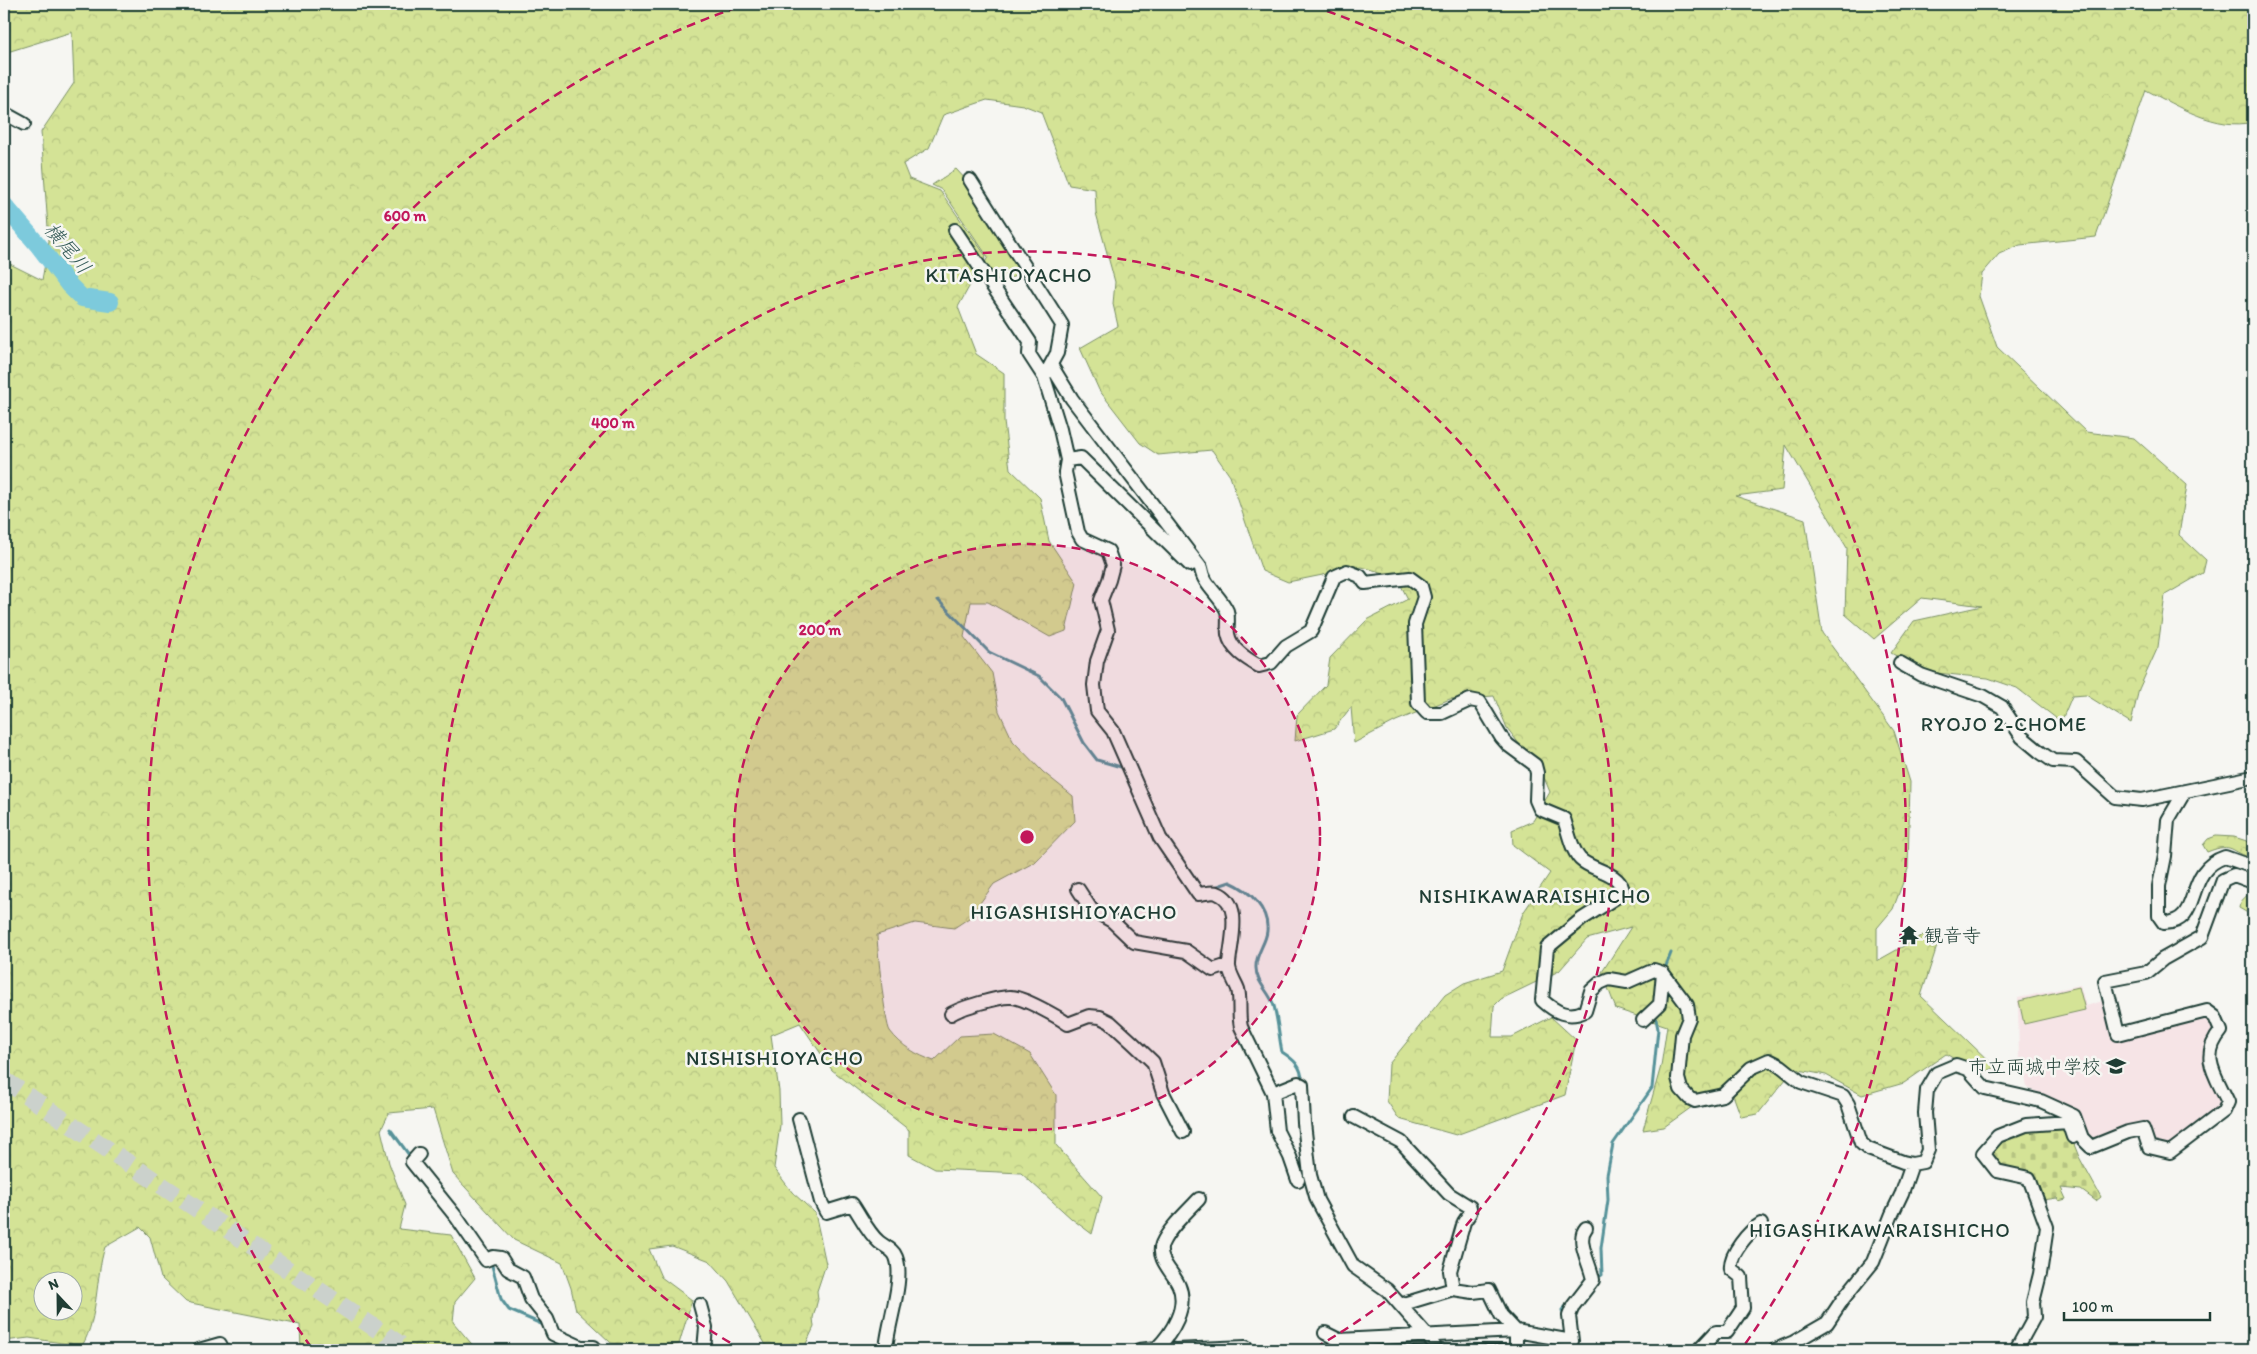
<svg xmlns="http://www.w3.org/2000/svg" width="2257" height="1354" viewBox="0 0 2257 1354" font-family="Itim,'Klee One',sans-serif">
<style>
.built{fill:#f6e4e6}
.forest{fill:url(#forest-crowns);stroke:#7a9065;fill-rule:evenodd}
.cemetery{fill:url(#cemetery-stones);stroke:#7a9065}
.park{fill:#d4e396;stroke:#7a9065}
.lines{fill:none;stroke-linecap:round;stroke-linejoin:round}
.stream{stroke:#579299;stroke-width:3}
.river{stroke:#7dcadc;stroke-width:18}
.highway-tunnel{stroke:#cbd1cc;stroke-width:18;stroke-dasharray:18 9;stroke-linecap:butt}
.minor-casing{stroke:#1f3d34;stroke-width:16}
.minor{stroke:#f6f6f2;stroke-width:12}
.rail{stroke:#1f3d34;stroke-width:3}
.ring{fill:none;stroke:#c2185b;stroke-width:2.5;stroke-dasharray:9 6}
.labels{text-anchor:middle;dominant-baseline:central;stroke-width:5;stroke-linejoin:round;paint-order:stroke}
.poi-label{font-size:19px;fill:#1f3d34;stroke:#f6f6f2;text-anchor:start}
.water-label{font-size:20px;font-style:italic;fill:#325956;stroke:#f6f6f2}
.neighbourhood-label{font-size:20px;letter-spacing:1px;fill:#1f3d34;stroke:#f6f6f2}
.centre{fill:#c2185b;stroke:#f6f6f2;stroke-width:2.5}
.ring-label{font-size:15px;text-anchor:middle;font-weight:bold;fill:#c2185b;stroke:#f6f6f2;stroke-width:5;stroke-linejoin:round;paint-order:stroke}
</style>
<defs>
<pattern id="forest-crowns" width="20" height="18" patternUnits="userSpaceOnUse" patternTransform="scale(1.25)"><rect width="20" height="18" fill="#d4e396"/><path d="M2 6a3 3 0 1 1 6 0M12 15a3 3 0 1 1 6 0" fill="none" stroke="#b6c482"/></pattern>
<pattern id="cemetery-stones" width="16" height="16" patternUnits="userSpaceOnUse" patternTransform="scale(1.25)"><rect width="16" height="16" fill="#d4e396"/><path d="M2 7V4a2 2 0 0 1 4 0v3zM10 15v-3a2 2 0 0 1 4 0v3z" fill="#b6c482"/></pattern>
</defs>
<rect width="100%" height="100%" fill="#f6f6f2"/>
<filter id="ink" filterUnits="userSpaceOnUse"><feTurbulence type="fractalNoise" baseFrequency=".02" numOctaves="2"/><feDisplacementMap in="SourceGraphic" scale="10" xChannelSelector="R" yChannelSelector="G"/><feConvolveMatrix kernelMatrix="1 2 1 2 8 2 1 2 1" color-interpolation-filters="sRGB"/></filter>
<g filter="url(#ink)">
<path class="built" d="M2080,985l6,21 20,-6 7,36 94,-23 8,18 -5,7 14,61 -2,7 -55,41 -15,-4 -5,-21 -5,-1 -32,12 -14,9 -11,-5 -13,-27 -25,-14 -20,-8 -3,-19 -5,-5 -1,-66z"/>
<path class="forest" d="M4,4h2249v118c-36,9 -76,-16 -107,-32l-50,147 -76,8 -21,9 -17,20 -3,22 18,51 89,85 48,6 53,47 -8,50 27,25 -3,13 -38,22 -7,52 -19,42 -8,34 -45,-28 -14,1 -11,26 -44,-34 -29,-10 -62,-6 -35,-19 23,-32 68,-15 -60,-8 -48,41 -29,-25 2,-66 -61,-103 -4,45 -47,6 70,23 17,114 72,98 16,51 -2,87 -15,40 -16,19v33l48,-27 13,9 -17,53 74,71 -15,7 -34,-20 -42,29 -42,12 -36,-20 -32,-6 -36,45 -17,3 -13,-36 -64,46 -21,3 18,-64 6,-40 -51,-17 -14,-37 29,-45 -44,12 -28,32 -58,28 -7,7 -2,31h20l39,-20 25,23 -11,55 -109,40 -57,-16 -12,-18 2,-37 56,-69 19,-12 38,-12 21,-58 27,-40 -37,-28 -1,-15 21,-9 17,-29 -7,-17 -36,-47 -13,-32 -44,3 -54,22 -42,22 -3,-36 -17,22 -39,12 2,-26 29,-30 4,-27 37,-38 41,-21 -12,-23 -34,-9 -74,15 -26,-11 -32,-95 -18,-26 -54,5 -18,-12 -41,-53 -19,-42 38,-22 -5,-22 2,-22 -19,-69 -1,-24 -26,-4 -28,-73 -18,-7 -36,-5 -44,15 -14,33 -26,16 6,15 31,12 46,65 -28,51 18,47 28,19v49l6,47 30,29 9,43 28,42 -11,48 -16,6 -62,-35h-17l-7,35 28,36 7,38 14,30 30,31 30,24 2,25 -40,41 -41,22 -25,34 -15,10 -39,-5 -38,12c0,11 8,90 13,96 11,15 27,24 44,30l26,-25 34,-2 36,20 26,41v50l46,52 -10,37 -20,-15 -51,-46 -86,-4 -26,-14v-25l-77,-60 -32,-47 -29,12 8,56 1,34 -6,43 18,24 23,21 11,51 -9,27 1,8 -5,19 1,9 -11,23h-34l-41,-69 -18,-20 -38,-15 -23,3 12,28 31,23 -13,44 -20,3 -48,-4 -35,-33 -5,-22 -9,-25 -48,-23 -61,-66 -20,-65 -44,4 -8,17 8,33 16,42 -6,24 52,6 24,43 -20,24 -2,20 23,27 5,1h-180l-1,-25 -114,-23 -25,-24 -11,-41 -10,-10 -35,20c-10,31 -6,70 -23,99l-53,-8 -25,3v-1080l38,19 7,-39 -8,-109 33,-49 -2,-51 -68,21zM42,1282h30v30h-30z
M2216,836l18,1 19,6v15c-23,-5 -18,-17 -46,-6l-4,-7 5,-6z
M2253,892v24l-14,-8c1,-8 8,-13 14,-16z"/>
<path class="cemetery" d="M2066,1124l13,33 22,40 -5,4 -15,-11 -20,-2 5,11 -7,2 -2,-3 -14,2 -11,-25 -25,-6 -17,-15 12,-20z"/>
<path class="park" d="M956,169l11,12 59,89 -32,17 -12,-19 6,-11 -46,-67 -10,-5z
M2079,987l6,23 -61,14 -5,-23z"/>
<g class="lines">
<path class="stream" d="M938,600l51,52 50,24 22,22 23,45 13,17 24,7h5
M1212,888l18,-6c19,8 39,27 37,49 -1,13 -12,23 -11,37 0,15 14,24 18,38 4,15 5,31 8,46 11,7 20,14 20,29
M1664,971l7,-18
M390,1129l22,30
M491,1262l10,37 8,11 37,16
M1596,1278l6,-3 -1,-27 7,-48 -1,-25 6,-31 39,-56 6,-59 -3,-15
M1564,1317l-2,-7 6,-6
M1565,1350l1,-7"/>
<path class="river" d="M4,205l35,41 30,39 13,13 28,4"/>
<path class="highway-tunnel" d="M4,1080l404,270"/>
<defs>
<path id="minor" d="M4,113l20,11
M970,180l92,145 -5,28 -13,24 16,52 7,31 -2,12 13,60 4,7 26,12 5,14 -4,15 -8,20 7,30 -11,31 -3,24 3,26 16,20 47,107 38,56c6,0 14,-3 19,-1 27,10 13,51 12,71 -1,8 6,17 9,25 3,12 0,26 3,38l32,66 4,38 13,26 8,23
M955,230l75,112 -1,12 15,23
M1051,365l21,34 129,169c2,17 19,27 26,43 2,7 0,16 1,23 3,16 19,25 31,32l12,-3 15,-17 25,-15 23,-54 13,-6 13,5 5,7 45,-5 11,8 3,11 -9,27 3,79 9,10h15l28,-13 10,2 21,35 7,8 27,20 2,8 -1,27 4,9 24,10c4,12 7,30 16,40 12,12 38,12 43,31l-8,8 -33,21 -35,29 -5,52c13,12 26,19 43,11l6,-20 9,-8 9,-4 18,3 27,-12 9,3 24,32 2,13 -7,17 -4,43 3,11 8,9 6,3 28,-6 28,-27 18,-8 12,6 20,16 42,14 5,8 13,39 7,6 35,13 9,2 11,-2 5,-12 -3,-37 2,-23 10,-17 19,-8 12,4 17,19 56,13 33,15 8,22 9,9 37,-15 15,-3 6,18 21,5 54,-41 4,-9c-12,-26 -29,-45 -7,-71l-6,-14 -8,-6 -89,23 -13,-53 41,-8 17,-14 39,-22 21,-57 11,-5 19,7
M1067,460l14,-2 109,107
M1900,663l21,12 62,21 19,11 20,30 18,15 13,9 23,1 39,35 27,3 111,-23
M2185,791l-17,29 -3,36 -6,30v30l5,7c40,-1 18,-52 61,-66l28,10
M1078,889l13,20 21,12 22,21 52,9 27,19 15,-5
M951,1014c9,-6 49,-18 60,-17 12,0 47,20 57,27l21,-8 11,1 10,5 23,21 20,19 10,31 20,39
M1643,1020l17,-16 3,-31
M1273,1093l25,-10 4,2 2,38 6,52 7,25 36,66 34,24 44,50 5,10
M1354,1117l47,25 48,52 21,13v6l-6,9 -14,49 3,18
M799,1119l22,83 5,10 26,-8c8,11 16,29 27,38 6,5 14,7 17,15 9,23 -9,68 -10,93
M419,1154l-7,8 45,56 29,42 7,-3 8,1 7,11 15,8 8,22 16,20 6,15 28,13h13l2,3
M700,1305l6,22 -2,23
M1400,1305l53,-16 20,3 16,-2 12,25 15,16v19
M1325,1333l14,7 177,-9 56,10 -3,-25 4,-10 20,-26c-2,-15 -18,-40 -7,-52
M1157,1348l18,2 71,-3
M199,1350l21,-6 3,6
M1139,1350l18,-2c15,-15 31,-41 22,-62 -5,-13 -23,-27 -17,-42 7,-16 25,-32 37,-45
M1699,1350l17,-18h11l16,-24 -2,-31 -10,-8c-2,-15 18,-38 30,-45
M1775,1350l19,-8 33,-19 16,-24 30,-37 19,-48 10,-21 10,-29
M2016,1350l18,-33 -1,-15 7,-28 7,-47 -18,-49 -32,-7 -14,-18 15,-17 28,-11 42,-3 5,15"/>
</defs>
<use href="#minor" class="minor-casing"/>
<use href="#minor" class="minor"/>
<path class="rail" d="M1327,1350c93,-5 187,-8 280,0"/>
</g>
</g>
<circle cx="1027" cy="837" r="293" fill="#c2185b" fill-opacity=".12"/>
<g class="ring">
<circle cx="1027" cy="837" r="293"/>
<path d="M743 1350A586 586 0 1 1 1311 1350"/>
<path d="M311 1347A879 879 0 0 1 741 6M1313 6A879 879 0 0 1 1743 1347"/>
</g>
<defs>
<symbol id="temple-bare" viewBox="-9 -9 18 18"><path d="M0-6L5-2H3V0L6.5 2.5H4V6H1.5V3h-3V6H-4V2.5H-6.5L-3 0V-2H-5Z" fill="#1f3d34" stroke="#f6f6f2" stroke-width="2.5" paint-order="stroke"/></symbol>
<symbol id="school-bare" viewBox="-9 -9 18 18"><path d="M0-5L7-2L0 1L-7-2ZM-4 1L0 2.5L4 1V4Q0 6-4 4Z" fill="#1f3d34" stroke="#f6f6f2" stroke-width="2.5" paint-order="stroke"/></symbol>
</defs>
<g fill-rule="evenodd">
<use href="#temple-bare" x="1895" y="921" width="28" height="28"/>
<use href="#school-bare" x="2102" y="1052" width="28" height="28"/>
</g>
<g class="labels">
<g class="poi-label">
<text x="1924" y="935">観音寺</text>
<text x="2101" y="1066" text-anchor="end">市立両城中学校</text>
</g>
<g class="water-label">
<text transform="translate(68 248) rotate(50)">横尾川</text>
</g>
<g class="neighbourhood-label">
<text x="1009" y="275">KITASHIOYACHO</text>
<text x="2004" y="724">RYOJO 2-CHOME</text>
<text x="1535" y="896">NISHIKAWARAISHICHO</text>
<text x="1074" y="912">HIGASHISHIOYACHO</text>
<text x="775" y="1058">NISHISHIOYACHO</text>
<text x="1880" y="1230">HIGASHIKAWARAISHICHO</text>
</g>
</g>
<circle cx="1027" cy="837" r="8" class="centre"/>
<g class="ring-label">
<text x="405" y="221">600 m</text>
<text x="613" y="428">400 m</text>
<text x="820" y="635">200 m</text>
</g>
<rect width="2257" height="1354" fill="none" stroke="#f6f6f2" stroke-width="20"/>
<rect x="10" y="10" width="2237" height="1334" fill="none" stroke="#1f3d34" stroke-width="2" filter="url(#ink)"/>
<g transform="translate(58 1296) rotate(338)"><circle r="24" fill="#f6f6f2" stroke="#a0aca6"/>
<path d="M0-4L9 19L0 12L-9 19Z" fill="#1f3d34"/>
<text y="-8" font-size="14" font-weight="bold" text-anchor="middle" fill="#1f3d34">N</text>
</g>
<path d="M2064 1312v8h146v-8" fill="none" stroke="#1f3d34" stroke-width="2.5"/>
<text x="2072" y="1312" font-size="15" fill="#1f3d34" stroke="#f6f6f2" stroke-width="4" paint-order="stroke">100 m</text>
</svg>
